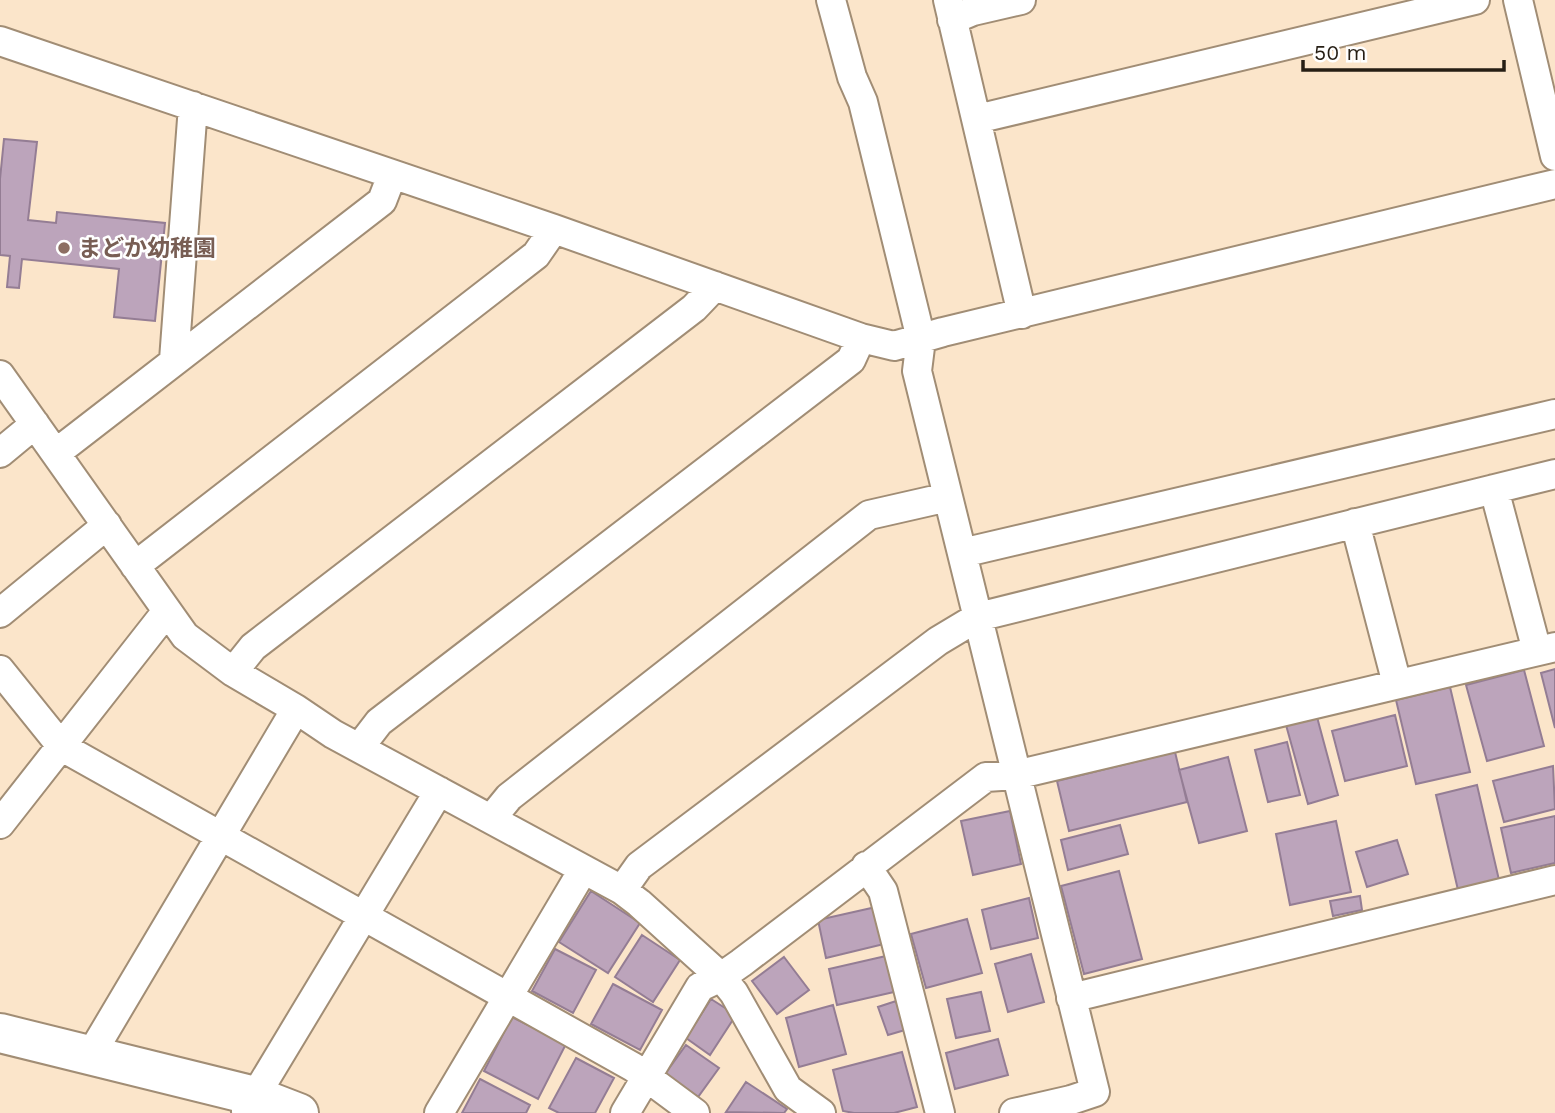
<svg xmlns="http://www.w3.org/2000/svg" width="1555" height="1113" viewBox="0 0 1555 1113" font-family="'Work Sans','Noto Sans JP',sans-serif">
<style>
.building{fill:#bca4bb;stroke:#947d94;stroke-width:2}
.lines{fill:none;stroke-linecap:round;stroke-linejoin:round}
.street-casing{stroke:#a18d75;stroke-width:32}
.secondary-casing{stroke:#a18d75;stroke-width:42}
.street{stroke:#fff;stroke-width:28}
.secondary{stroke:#fff;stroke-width:38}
.education-dot{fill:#8d6e63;stroke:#fff;stroke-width:2.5}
.labels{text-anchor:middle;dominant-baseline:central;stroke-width:5;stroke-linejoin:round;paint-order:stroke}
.education-label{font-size:23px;font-weight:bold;fill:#785e54;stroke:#fff;text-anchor:start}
</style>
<rect width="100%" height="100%" fill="#fbe5ca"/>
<path class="building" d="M4,139l33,3 -9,78 28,3 1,-11 108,11 -10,98 -41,-4 5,-48 -97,-10 -3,29 -12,-1 3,-31 -10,-1v-76z
M1555,669v59l-14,-55z
M1524,670l20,76 -57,15 -21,-76z
M1450,687l20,85 -54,12 -20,-84z
M1395,715l12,51 -62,15 -13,-50z
M1317,717l21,78 -30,9 -22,-79z
M1287,742l13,53 -32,7 -13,-52z
M1175,752l12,50 -118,29 -12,-50z
M1228,757l19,74 -48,12 -20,-73z
M1553,766l2,43 -51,13 -11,-41z
M1477,785l22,95 -41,10 -22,-95z
M1010,811l11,53 -48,11 -12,-54z
M1555,816v47l-44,10 -10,-45z
M1336,821l15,71 -61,13 -14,-71z
M1120,825l8,29 -60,16 -7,-30z
M1397,840l11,34 -41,13 -11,-35z
M1119,871l23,88 -58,15 -23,-88z
M591,891l49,32 -32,50 -49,-31z
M1360,896l2,14 -29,6 -3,-15z
M1029,898l9,40 -47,11 -9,-39z
M876,907l8,37 -58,14 -8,-38z
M967,919l15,54 -56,15 -15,-54z
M642,935l38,25 -27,42 -38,-25z
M555,949l41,21 -23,43 -41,-22z
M1031,954l13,48 -36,10 -13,-48z
M886,956l8,36 -57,13 -8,-36z
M784,957l25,33 -32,24 -25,-33z
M613,984l49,26 -22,40 -49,-26z
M981,992l9,39 -34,7 -9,-39z
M711,999l25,16 -26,40 -24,-17z
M896,1001l9,29 -17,5 -10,-28z
M833,1005l13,49 -47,13 -13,-49z
M512,1017l54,27 -28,55 -54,-28z
M998,1039l10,36 -53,14 -9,-36z
M686,1045l33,23 -21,29 -33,-23z
M902,1052l15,55 -23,6h-40l-11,-2 -10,-41z
M576,1058l38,20 -19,35h-36l-10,-5z
M480,1079l50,26 -4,8h-64z
M746,1082l41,27 -3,4 -58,-1z"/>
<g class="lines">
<defs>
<path id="street" d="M831,0l21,77 11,25 58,237 -4,32 178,721 -24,8 -57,13
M948,0l74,314
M1518,0l37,156
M952,20l21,-9 48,-11
M0,41l554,188 307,109 33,8 49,-14 612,-148
M977,119l498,-119
M174,360l19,-254
M0,375l185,261 48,36 63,37 37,25 289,156 17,13 82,74 13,16 54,96 33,24
M0,453l35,-29
M56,453l326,-252 10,-26
M1494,489l43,162
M1355,523l42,161
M962,553l593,-139
M135,566l401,-311 18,-26
M0,613l107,-88
M0,670l62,77 571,320 62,46
M233,672l20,-25 441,-339 21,-22
M359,748l20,-26 472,-362 10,-22
M491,819l18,-22 360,-282 79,-18
M0,824l167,-213
M866,866l17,25 57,222
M622,890l17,-24 299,-225 40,-24 577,-143
M1071,998l484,-118
M90,1056l206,-347
M246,1111l193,-320
M439,1113l144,-243
M625,1113l75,-126 21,-10 20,-14 245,-186 30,-2 539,-128"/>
<path id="secondary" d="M0,1033l255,63 44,17"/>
</defs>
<use href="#street" class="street-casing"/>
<use href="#secondary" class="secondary-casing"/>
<use href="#street" class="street"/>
<use href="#secondary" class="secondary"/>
</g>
<circle class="education-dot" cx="64" cy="248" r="7"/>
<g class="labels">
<g class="education-label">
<text x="78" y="248">まどか幼稚園</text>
</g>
</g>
<path d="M1303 60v10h201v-10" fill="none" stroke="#261e14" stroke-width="3.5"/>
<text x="1314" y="60" font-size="21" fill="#261e14" stroke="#ffffff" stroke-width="5" paint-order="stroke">50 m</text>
</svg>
